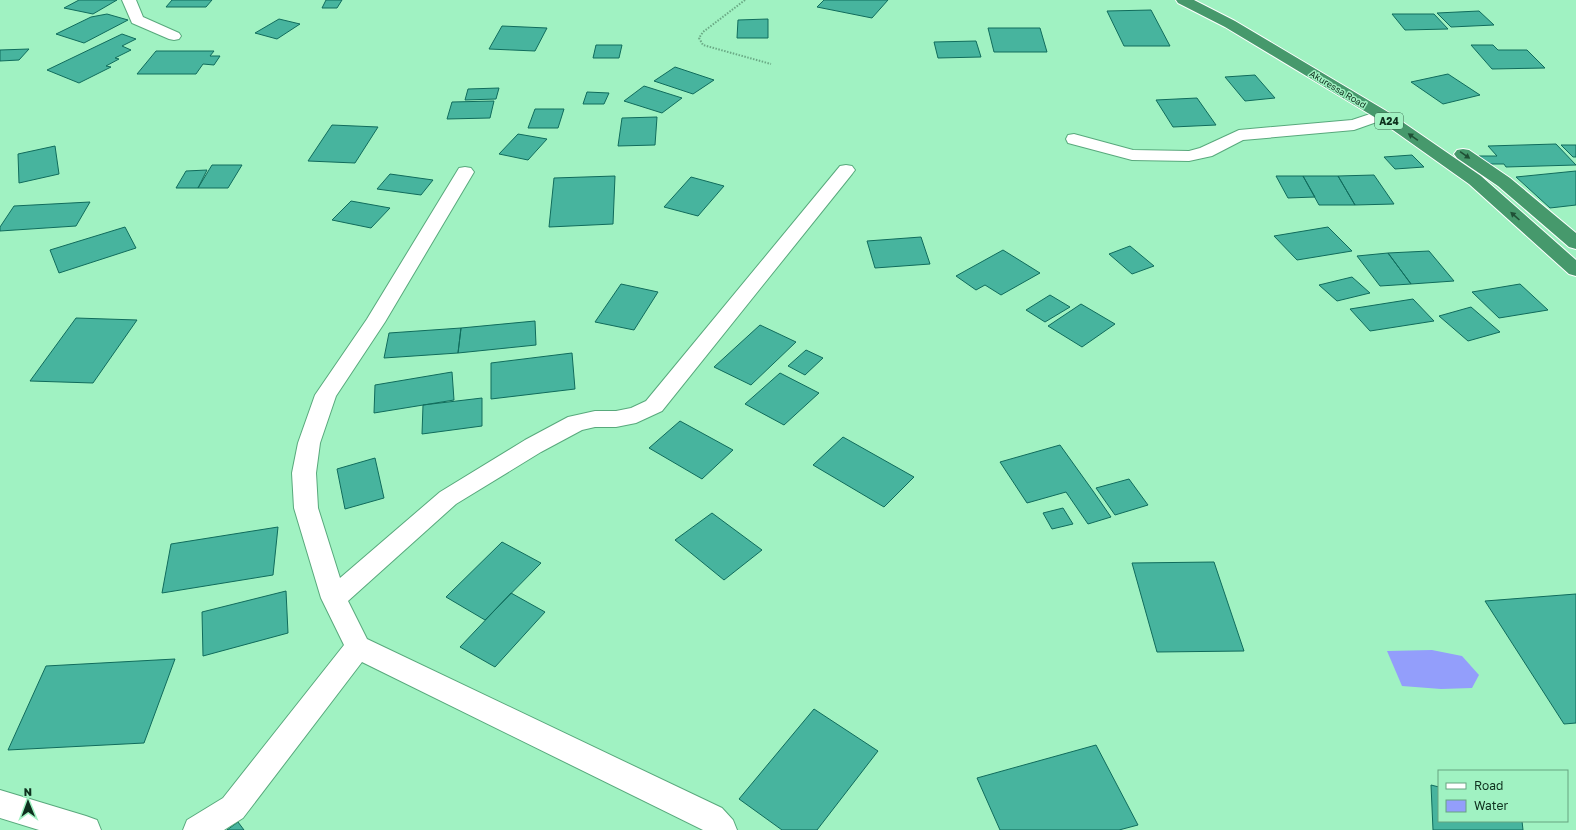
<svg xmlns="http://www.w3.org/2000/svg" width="1576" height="830" viewBox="0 0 1576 830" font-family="'Golos Text',sans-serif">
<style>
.water{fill:#939efb}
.building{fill:#47b49e;stroke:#106c5c}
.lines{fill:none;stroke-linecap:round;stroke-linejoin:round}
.street-casing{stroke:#58a97c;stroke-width:2}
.highway-casing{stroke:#fff;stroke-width:2}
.path{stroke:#6aaa85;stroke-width:2;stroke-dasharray:1.5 1.5;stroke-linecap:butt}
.street{fill:#fff;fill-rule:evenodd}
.highway{fill:#46996c;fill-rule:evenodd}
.oneway{fill:#1f5035}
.labels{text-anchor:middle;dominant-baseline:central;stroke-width:3;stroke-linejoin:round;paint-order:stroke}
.far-street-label{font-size:9px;fill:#0e301e;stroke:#a0f2c2}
.shield{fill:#a0f2c2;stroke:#3a6a4f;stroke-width:1}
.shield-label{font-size:10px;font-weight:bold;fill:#0e301e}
</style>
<rect width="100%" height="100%" fill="#a0f2c2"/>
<path class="water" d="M1432,650l30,6 17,19 -7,13 -31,1 -39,-3 -15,-35z"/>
<path class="building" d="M79,0h38l-24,14 -29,-6z
M172,0h40l-6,7h-40z
M326,0h16l-5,8h-15z
M824,0h64l-16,18 -55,-11z
M1151,10l19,36h-46l-17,-35z
M1479,11l15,14 -43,2 -14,-14z
M107,14l21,6 -44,23 -28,-9 35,-17z
M1392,14h42l14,15 -43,1z
M279,19l21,5 -23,15 -22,-6z
M768,19v19h-31l1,-18z
M502,26l45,2 -12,23 -46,-2z
M988,28h52l7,24h-53z
M122,34l14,5 -14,7 9,4 -16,8 4,1 -13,7 5,1 -32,16 -32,-13z
M976,41l5,16 -43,1 -4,-16z
M596,45h26l-3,13h-26z
M1471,45h22l5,5h29l18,18 -53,1z
M29,49l-10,11 -19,1v-11z
M156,51h58l-4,5h10l-6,9 -11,-1 -7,10h-59z
M675,67l39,13 -21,14 -39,-13z
M1448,74l32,21 -37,9 -32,-22z
M1255,75l20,23 -30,3 -20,-24z
M644,86l38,12 -20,15 -38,-12z
M499,88l-3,11 -31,1 3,-11z
M587,92l22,1 -5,11h-21z
M1197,98l19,27 -43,2 -17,-27z
M494,101l-4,17 -43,1 5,-17z
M535,109h29l-6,19h-30z
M657,117l-2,28 -37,1 4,-28z
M332,125l46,2 -23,36 -47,-2z
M518,134l29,5 -19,21 -29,-6z
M1556,144l20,21 -70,2 -2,-3h-18l-7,-8h18l-9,-10z
M1561,145h15v12h-3z
M55,146l4,28 -40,9 -1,-29z
M1412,155l12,12 -29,2 -11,-12z
M212,165h30l-14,23h-30z
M207,170l-9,18h-22l10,-17z
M1576,171v34l-26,3 -34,-31z
M390,174l43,6 -12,15 -44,-6z
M1374,175l20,29 -39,1 -17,-29z
M615,176l-2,48 -64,3 5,-49z
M1276,176h27l12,21 -27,1z
M1303,176h35l17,29h-36z
M691,177l33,9 -26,30 -34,-9z
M351,201l39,7 -19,20 -39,-8z
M90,202l-14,24 -76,5v-4l14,-21z
M125,227l11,21 -77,25 -9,-23z
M1328,227l24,24 -55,9 -23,-24z
M921,237l9,27 -55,4 -8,-27z
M1130,246l24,20 -22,8 -23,-20z
M1003,250l37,23 -39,22 -16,-10 -9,5 -20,-14z
M1429,251l25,30 -43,3 -23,-31z
M1388,253l23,31 -31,2 -23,-30z
M1352,277l18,16 -33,8 -18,-16z
M621,284l37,8 -24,38 -39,-8z
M1520,284l28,26 -49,8 -27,-26z
M1050,295l20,12 -25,15 -19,-12z
M1413,299l21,22 -64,10 -20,-22z
M1081,304l34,20 -33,23 -34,-21z
M1471,307l29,25 -32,9 -29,-25z
M76,318l61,2 -44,63 -63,-2z
M535,321l1,24 -78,8 3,-25z
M760,325l36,17 -45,43 -37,-18z
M461,328l-3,25 -74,5 5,-25z
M806,350l17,8 -18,17 -17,-9z
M572,353l3,36 -84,10v-36z
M452,372l2,28 -80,13 1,-28z
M780,373l39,20 -35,32 -39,-21z
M482,398v28l-60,8 1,-29z
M680,421l53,29 -31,29 -53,-31z
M843,437l71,40 -30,30 -71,-42z
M1060,445l33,46 18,26 -23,7 -22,-32 -39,11 -27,-41z
M375,458l9,40 -39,11 -8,-40z
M1129,479l19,26 -33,10 -19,-27z
M1063,508l10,16 -21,5 -9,-16z
M712,513l50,37 -38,30 -49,-40z
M278,527l-5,48 -111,18 9,-49z
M502,542l39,21 -56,57 -39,-23z
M1214,562l30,89 -87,1 -25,-89z
M286,591l2,42 -85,23 -1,-44z
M511,593l34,19 -50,55 -35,-20z
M1576,594v129l-12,1 -79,-123z
M175,659l-31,84 -136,7 38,-84z
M814,709l64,42 -61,79h-35l-43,-31z
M1096,745l42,80 -19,5h-119l-23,-52z
M1431,785l8,2v34h83l1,9h-90z
M238,822l6,8h-17z"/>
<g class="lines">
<defs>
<path id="street" d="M122,0h14l7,17 36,16 2,3 -2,3 -5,1 -5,-1 -37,-16z
M1382,110l6,2 2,3 -2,3 -34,12 -111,10 -31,16 -23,5 -57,-1 -64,-17 -2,-4 2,-4 6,-1 59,16 56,1 11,-3 39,-18 113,-10z
M846,165l6,1 3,4 -3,4 -190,237 -26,12 -20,4h-21l-13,3 -41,22 -85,52 -108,97 19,38 355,169 11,12 4,10h-34l-341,-168 -119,156 -19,12h-41l4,-10 36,-22 121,-153 -23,-47 -27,-90 -2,-35 6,-30 17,-48 52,-76 92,-151 6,-1 6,1 3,4 -89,150 -49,74 -16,47 -4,30 2,35 22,70 100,-86 85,-52 43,-23 27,-6h21l15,-3 15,-7 194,-235z
M0,790l86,26 11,4 4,10h-62l-39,-12z"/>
<path id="highway" d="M1176,0h18l41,21 153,91 93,64 95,84v16l-7,-2 -100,-90 -93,-66 -151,-91 -47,-24z
M1463,149l6,1 41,28 66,55v16l-7,-2 -71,-61 -41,-28 -3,-4 3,-4z"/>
</defs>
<use href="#street" class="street-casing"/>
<use href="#highway" class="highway-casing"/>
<path class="path" d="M745,0l-42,32 -4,6 4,7 68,19"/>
<use href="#street" class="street"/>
<use href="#highway" class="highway"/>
</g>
<defs><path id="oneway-solid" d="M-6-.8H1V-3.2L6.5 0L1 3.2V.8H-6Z"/></defs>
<g class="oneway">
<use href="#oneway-solid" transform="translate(1413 137) rotate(-145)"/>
<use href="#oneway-solid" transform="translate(1465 155) rotate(35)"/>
<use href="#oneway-solid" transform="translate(1515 216) rotate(-138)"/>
</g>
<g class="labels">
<g class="far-street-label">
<text transform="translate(1338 89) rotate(31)">Akuressa Road</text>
</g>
<rect class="shield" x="1375" y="113" width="28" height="16" rx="3"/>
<g class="shield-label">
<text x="1389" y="121">A24</text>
</g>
</g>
<rect x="1438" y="770" width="130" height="52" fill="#a0f2c2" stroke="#66a480"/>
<rect x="1446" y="783" width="20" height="6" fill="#ffffff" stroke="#66a480"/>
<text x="1474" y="790" font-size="12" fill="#0e301e">Road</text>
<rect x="1446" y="800" width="20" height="12" fill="#939efb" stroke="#66a480"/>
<text x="1474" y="810" font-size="12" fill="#0e301e">Water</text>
<g transform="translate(28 802) rotate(359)" stroke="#a0f2c2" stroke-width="3" paint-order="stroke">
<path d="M0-3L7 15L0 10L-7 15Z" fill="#0e301e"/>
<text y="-6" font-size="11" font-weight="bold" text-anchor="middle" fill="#0e301e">N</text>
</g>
</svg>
